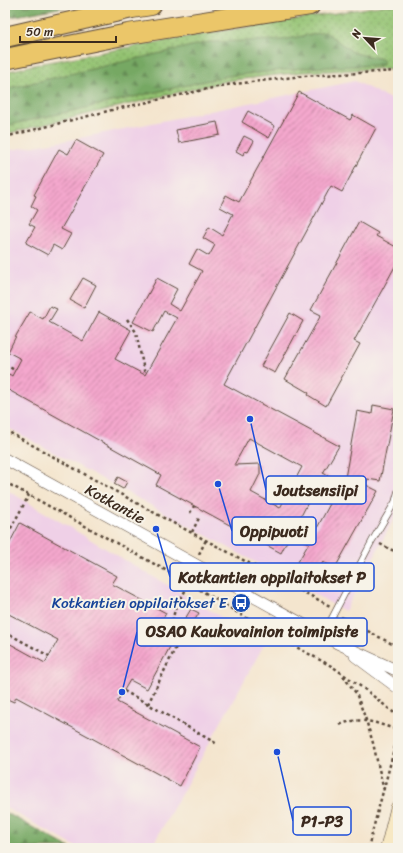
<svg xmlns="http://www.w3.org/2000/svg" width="403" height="853" viewBox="0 0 403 853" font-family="Sriracha,sans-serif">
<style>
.built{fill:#efd0e7}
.grass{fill:url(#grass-dots);stroke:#677648}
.forest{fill:url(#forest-firs);stroke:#586940}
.building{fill:url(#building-hatch);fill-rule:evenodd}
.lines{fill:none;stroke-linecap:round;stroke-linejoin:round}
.lane-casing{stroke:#574638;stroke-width:7}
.street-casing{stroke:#574638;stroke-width:12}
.secondary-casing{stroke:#574638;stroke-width:16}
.highway-casing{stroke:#574638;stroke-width:22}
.path{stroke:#574638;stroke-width:2.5;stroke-dasharray:3 3;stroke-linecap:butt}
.lane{stroke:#fff;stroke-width:5.5}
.street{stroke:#fff;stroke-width:11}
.secondary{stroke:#f7e8c3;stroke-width:15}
.highway{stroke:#ebc669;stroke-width:20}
.labels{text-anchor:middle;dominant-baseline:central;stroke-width:4;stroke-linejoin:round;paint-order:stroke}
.street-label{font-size:15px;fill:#3b2a1e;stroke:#f7f3e8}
.transit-label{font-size:15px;fill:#164399;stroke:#f7f3e8;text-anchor:end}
.leader{fill:none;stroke:#1d4ed8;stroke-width:1.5}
.callout-dot{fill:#1d4ed8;stroke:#f7f3e8;stroke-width:1.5}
.callout{fill:#f7f3e8;stroke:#1d4ed8;stroke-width:1.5}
.callout-label{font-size:16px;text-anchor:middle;font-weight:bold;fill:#3b2a1e}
</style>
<defs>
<pattern id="grass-dots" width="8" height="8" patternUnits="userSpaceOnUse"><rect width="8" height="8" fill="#93c271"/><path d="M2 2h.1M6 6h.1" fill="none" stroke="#799e5c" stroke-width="1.8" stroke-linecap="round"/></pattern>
<pattern id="forest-firs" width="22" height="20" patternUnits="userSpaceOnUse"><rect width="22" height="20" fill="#76a863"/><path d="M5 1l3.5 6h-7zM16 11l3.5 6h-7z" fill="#628951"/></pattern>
<pattern id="building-hatch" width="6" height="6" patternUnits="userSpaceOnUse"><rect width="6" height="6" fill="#f4a7cd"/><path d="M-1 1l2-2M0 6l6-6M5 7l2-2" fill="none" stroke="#c788a6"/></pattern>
</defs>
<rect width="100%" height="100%" fill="#f7f3e8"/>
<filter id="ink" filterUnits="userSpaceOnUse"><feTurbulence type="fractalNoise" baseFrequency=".025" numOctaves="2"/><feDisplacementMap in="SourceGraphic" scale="8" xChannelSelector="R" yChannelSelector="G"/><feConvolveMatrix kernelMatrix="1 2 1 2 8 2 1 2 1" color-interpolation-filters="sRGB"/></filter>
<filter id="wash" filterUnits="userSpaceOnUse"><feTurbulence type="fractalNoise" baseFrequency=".012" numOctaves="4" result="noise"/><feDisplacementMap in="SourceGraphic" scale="16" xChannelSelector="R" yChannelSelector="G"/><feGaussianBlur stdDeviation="0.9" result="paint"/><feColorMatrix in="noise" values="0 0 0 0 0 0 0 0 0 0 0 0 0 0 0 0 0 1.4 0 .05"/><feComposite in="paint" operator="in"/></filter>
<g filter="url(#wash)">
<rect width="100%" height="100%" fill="#f4e5ce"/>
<path class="built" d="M355,81l43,22v408l-53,100 -340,-185v-275l65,-11z
M5,489l260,154 -114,205h-73l-73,-41z"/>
<path class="grass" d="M386,5h12v63l-95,4 -77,9 -221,53v-62l38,-9 149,-27z"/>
<path class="forest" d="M5,5h70l-70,13z
M325,32l29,21 29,6v6l-80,3 -76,8 -222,50v-37l204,-47 72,-2z
M5,812l65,36h-65z"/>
<g id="blocks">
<path class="building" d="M299,92l51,28 3,-5 23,13 -34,64 -11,-6 -107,198 115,62 -16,27 18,10 4,-5 12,-67 15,3 1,-9 21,4 -14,72 -13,-2 -1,6 12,6 -43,77 -12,-6 -6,10 -19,-10 11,-19 -18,-10 -10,20 -125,-68 5,-10 -156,-87v-8l4,-6 3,2 9,-17 -13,-7 9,-18 13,-22 13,7 7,-13 7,3 -8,13 34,19 16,-29 32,18 -16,29 30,16 32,-57 -13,-7 -11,21 -20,-10 24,-44 20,11 -8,15 11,7 22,-40 -13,-7 8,-15 12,7 6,-11 -12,-7 6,-11 13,8 11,-21 -13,-7 6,-12 13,7zM249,438l53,29 -22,41 -29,-16 9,-18v-10l-26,1zM321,477l18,10 -23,43 -17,-10z
M248,111l27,15 -6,12 -27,-16z
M217,122l3,13 -41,8 -3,-13z
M244,136l10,5 -6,11 -3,-1 -2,4 -7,-4z
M76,140l27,15 -42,74 10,5 -9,16 -9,-5 -5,10 -22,-12 9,-16 -6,-3 8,-14 -6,-4 5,-10 -2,-1 25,-46 9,5z
M359,222l19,11 -2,3 22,12v13l-44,80 6,3 -34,62 -18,-11 1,-2 -24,-14 36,-64 -10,-5z
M83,278l13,7 -12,23 -14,-8z
M290,313l13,8 -28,52 -14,-7z
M118,477l9,5 -4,7 -9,-5z
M20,523l97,53 -5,8 54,29 -6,11 9,4 -7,12 9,5 -24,44 -17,-9 -13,22 83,45 -20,39 -164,-89 -2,5 -9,-4v-57l40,22 13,-23 -53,-28v-60z
M191,609l8,4 -12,20 -8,-4z"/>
</g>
</g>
<g filter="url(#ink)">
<use href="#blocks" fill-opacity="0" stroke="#574638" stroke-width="1"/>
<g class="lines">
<defs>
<path id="lane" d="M323,635l49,-94 23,-39 3,-11"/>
<path id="street" d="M5,459l332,184 61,28
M355,656l43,32"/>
<path id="secondary" d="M388,848l10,-40"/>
<path id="highway" d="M5,37l127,-29 19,-3
M5,59l123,-25 182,-29"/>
</defs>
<use href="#lane" class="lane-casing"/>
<use href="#street" class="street-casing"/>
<use href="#secondary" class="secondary-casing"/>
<use href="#highway" class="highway-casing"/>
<path class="path" d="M5,137l111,-28 110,-24 77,-9 95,-5
M127,319l9,13 9,43
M5,365l10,5
M5,430l155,86 170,90
M5,482l184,101 87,53 57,31 34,24 26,21 5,7
M190,513l4,-7
M192,532l7,-14
M5,539l24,-44
M380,544l18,9
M199,554l7,-14
M194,575l-19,34 -2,9 3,29 -28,57 69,40
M297,588l5,-15 4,-7
M341,617l57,30
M5,632l44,24
M343,676l13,17 10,27 7,23 11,48
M124,691l24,13
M5,702l6,-1
M340,725c19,-10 39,-1 58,5
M368,848l30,-113"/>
<use href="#lane" class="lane"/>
<use href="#street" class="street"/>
<use href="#secondary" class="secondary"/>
<use href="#highway" class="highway"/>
</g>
</g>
<defs>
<symbol id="bus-disc" viewBox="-11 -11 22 22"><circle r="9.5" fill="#1a4fb4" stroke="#f7f3e8"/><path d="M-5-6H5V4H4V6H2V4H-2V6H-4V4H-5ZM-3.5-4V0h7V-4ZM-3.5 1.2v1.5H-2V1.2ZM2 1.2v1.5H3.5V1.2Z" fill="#fff"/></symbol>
</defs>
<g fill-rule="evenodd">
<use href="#bus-disc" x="230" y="592" width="22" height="22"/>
</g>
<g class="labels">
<g class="street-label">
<text transform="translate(115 504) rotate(29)">Kotkantie</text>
</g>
<g class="transit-label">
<text x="227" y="603">Kotkantien oppilaitokset E</text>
</g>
</g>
<path class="leader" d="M250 419L266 490M218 484L232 531M156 529L170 577M122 692L137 632M277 752L293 821"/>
<g class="callout-dot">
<circle cx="250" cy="419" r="4"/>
<circle cx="218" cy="484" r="4"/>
<circle cx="156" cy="529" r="4"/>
<circle cx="122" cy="692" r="4"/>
<circle cx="277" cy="752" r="4"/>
</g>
<g class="callout">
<rect x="266" y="476" width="100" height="28" rx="4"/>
<rect x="232" y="517" width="84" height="28" rx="4"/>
<rect x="170" y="563" width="204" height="28" rx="4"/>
<rect x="137" y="618" width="230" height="28" rx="4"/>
<rect x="293" y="807" width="58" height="28" rx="4"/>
</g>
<g class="callout-label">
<text x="316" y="496">Joutsensiipi</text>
<text x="274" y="537">Oppipuoti</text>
<text x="272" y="583">Kotkantien oppilaitokset P</text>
<text x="252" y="637">OSAO Kaukovainion toimipiste</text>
<text x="322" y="827">P1-P3</text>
</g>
<rect width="403" height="853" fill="none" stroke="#f7f3e8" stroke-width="20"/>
<g transform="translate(365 38) rotate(296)" stroke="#f7f3e8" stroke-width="3" paint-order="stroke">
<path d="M0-3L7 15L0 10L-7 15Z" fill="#3b2a1e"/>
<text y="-6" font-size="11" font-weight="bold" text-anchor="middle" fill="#3b2a1e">N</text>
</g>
<path d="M20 36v6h96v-6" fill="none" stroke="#3b2a1e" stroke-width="2"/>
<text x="26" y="36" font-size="12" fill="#3b2a1e" stroke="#f7f3e8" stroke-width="3" paint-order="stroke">50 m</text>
</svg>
